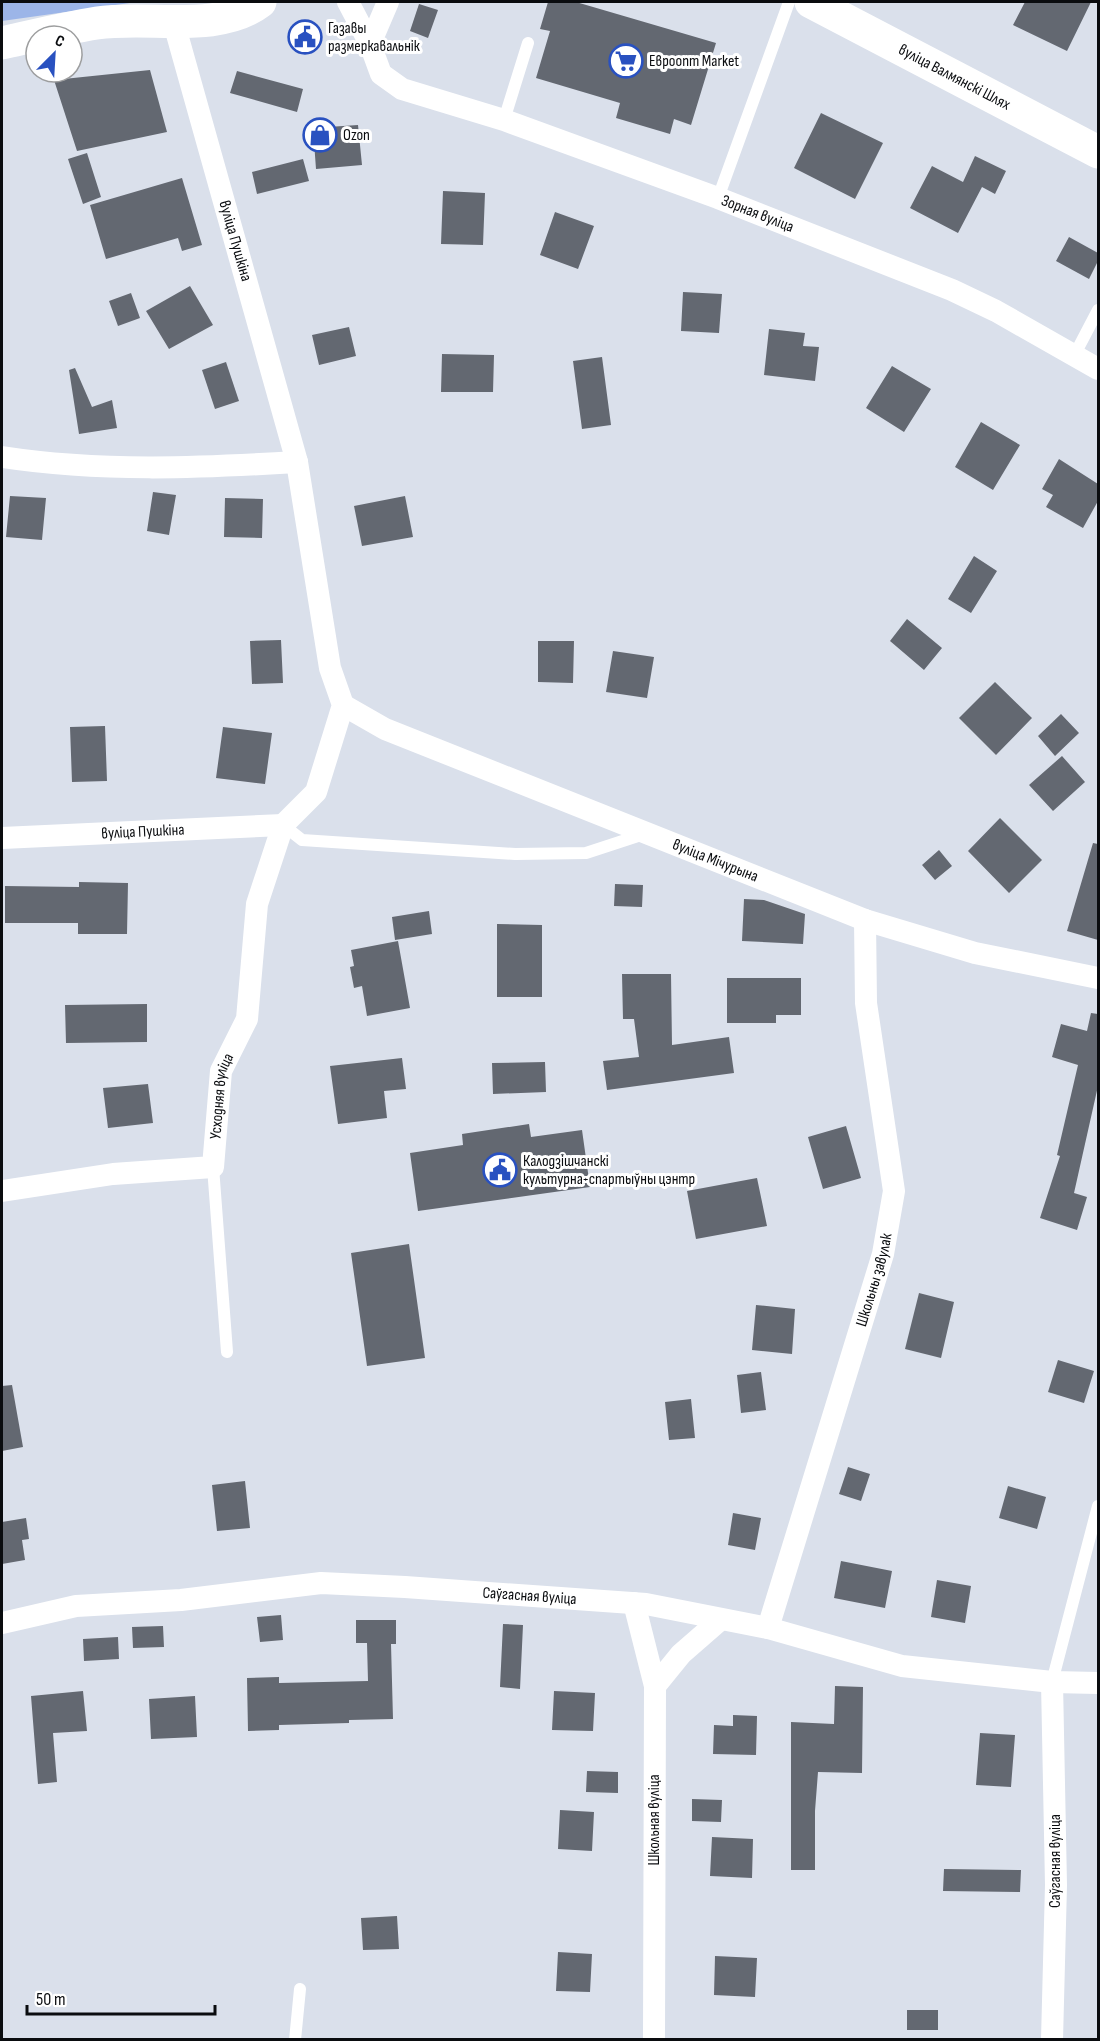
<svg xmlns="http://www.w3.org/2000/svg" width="1100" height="2041" viewBox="0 0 1100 2041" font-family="'Sofia Sans Condensed',sans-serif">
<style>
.green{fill:#9cb5e8}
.building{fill:#636871}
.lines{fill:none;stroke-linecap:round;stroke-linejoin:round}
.lane{stroke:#fff;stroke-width:12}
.street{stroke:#fff;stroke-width:22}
.secondary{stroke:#fff;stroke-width:33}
.labels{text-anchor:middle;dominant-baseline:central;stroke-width:6;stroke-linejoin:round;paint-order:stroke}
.poi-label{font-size:16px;fill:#0a0c0f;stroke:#fff;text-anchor:start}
.street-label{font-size:16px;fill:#0a0c0f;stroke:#fff}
</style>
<rect width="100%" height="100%" fill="#dae0eb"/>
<path class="green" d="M2,2h135l-135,19z"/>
<path class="building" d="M548,2h28l140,41 -25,82 -17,-6 -4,15 -54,-16 4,-15 -84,-25 14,-47 -10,-2z
M1025,2h66l-24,49 -54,-26z
M419,4l19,6 -10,28 -18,-7z
M150,70l17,62 -90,19 -23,-71z
M237,71l66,18 -6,23 -67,-19z
M821,113l62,30 -28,56 -61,-31z
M358,125l4,40 -46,4 -3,-41z
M87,153l14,44 -18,7 -15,-45z
M975,156l31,15 -11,23 -13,-7 -24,46 -48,-25 22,-42 31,16z
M303,159l6,22 -52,13 -5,-22z
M182,178l20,67 -20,6 -4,-13 -72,21 -16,-54z
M443,191l42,2 -2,52 -42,-1z
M555,212l39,14 -16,43 -38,-14z
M1069,237l29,16v8l-9,18 -33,-18z
M190,286l23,39 -44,24 -23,-38z
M683,292l39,2 -3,39 -38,-2z
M131,293l9,25 -22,8 -9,-25z
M349,327l7,29 -37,9 -7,-30z
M769,329l36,4 -2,13 16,1 -4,34 -51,-6z
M442,354l52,1 -1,37h-52z
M602,357l9,68 -29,4 -9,-68z
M226,362l13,39 -24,8 -13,-39z
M892,366l39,23 -27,43 -38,-24z
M75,368l17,39 20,-7 5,28 -38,6 -10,-64z
M981,422l39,23 -27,45 -38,-23z
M1059,459l39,25v17l-15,27 -37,-21 7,-12 -11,-6z
M153,492l23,3 -7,40 -22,-4z
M10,496l36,2 -4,42 -36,-3z
M405,496l8,41 -51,9 -8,-40z
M225,498l38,1 -1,39 -38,-1z
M974,556l23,15 -26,42 -23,-14z
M907,619l35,29 -18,22 -34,-29z
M281,640l2,43 -31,1 -2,-43z
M538,641h36l-1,42 -35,-1z
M613,651l41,6 -7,41 -41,-6z
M995,682l37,36 -36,37 -37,-37z
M1061,714l18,19 -24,23 -17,-20z
M105,726l2,55 -35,1 -2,-55z
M223,727l49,6 -7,51 -49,-6z
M1062,756l23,26 -32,29 -24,-26z
M1000,818l42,42 -33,33 -41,-42z
M1093,843l5,1v96l-31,-9z
M939,850l13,16 -17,14 -13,-15z
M79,882l49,1 -1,51h-49v-11h-73v-37l74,1z
M615,884l28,1 -1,22 -28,-1z
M744,899l20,1 41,14 -2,30 -61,-3z
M429,911l3,23 -37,6 -3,-23z
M497,924l45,1v72h-45z
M398,941l12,67 -43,8 -5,-30 -8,2 -4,-21 4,-1 -3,-16z
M622,974h49l1,71 57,-8 5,36 -127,17 -4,-29 36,-4 -5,-38h-11z
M727,978h74v37h-25v8h-49z
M147,1004v38l-81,1 -1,-38z
M1091,1013l7,1v72l-24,107 13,4 -10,33 -37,-12 20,-62 -3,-1 21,-90 -26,-8 9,-33 26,7z
M402,1058l4,31 -22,2 3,27 -49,6 -8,-58z
M545,1062l1,30 -53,2 -1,-31z
M148,1084l5,39 -45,5 -5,-40z
M529,1124l2,13 51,-7 8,57 -172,24 -8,-58 53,-8 -1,-11z
M846,1126l15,52 -38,11 -15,-52z
M757,1178l10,48 -71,13 -9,-48z
M409,1244l16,114 -58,8 -16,-113z
M919,1293l35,9 -13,56 -36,-9z
M756,1305l39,4 -3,45 -40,-4z
M1058,1360l36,11 -10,32 -36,-11z
M761,1372l5,38 -25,3 -4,-38z
M12,1385l11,62 -21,4v-65z
M691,1399l4,39 -26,2 -4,-38z
M848,1467l22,7 -9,27 -22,-7z
M245,1481l5,47 -33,3 -5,-46z
M1008,1486l38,11 -9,32 -38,-11z
M733,1513l28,5 -6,32 -27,-5z
M26,1518l3,21 -7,1 3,20 -23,4v-42z
M841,1561l51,10 -7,37 -51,-10z
M937,1580l34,6 -6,37 -34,-6z
M281,1615l2,25 -23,2 -3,-25z
M356,1620h40v24h-5l2,75 -44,1v3l-70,2v5l-31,1 -1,-53 32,-1v6l89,-2 -1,-38h-11z
M503,1624l20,1 -3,64 -20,-2z
M163,1626l1,21 -31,1 -1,-21z
M118,1637l1,22 -35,2 -1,-22z
M835,1686l28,1 -1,86 -44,-1 -3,39v59h-24v-148l43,2z
M83,1691l4,40 -34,2 4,49 -19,2 -7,-88z
M554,1691l41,2 -2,38 -41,-1z
M195,1696l2,41 -46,2 -2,-40z
M733,1715l24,1 -1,39 -43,-1 1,-29 19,1z
M980,1733l35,2 -4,52 -35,-2z
M587,1771l31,1v21l-32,-1z
M692,1799l30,1 -1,22 -29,-1z
M560,1810l34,2 -2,39 -34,-2z
M712,1837l41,2 -1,39 -42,-2z
M944,1869l77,1 -1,22 -77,-1z
M397,1916l2,33 -36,1 -2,-32z
M558,1952l34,2 -2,38 -34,-1z
M715,1956l42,2 -2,39 -41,-2z
M907,2010h31v20h-31z"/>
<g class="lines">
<path class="lane" d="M504,120l24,-77
M718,198l71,-196
M1075,354l23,-44
M283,825l19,15 213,14 71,-1 58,-19
M213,1167l14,185
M1052,1682l46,-176
M295,2040l5,-51"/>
<g class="street">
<path id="s1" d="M348,2l22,42 11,30 21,15 102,31 214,78 234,92 44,21 102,58"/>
<path d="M370,44l18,-42"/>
<path d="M2,457c98,15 196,11 295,5"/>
<path id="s2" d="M343,705l42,24 480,191 110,33 123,25"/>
<path id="s3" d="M2,838l281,-13"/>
<path id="s4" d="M2,1191l111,-17 100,-7 8,-96 26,-52 10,-115 26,-79 33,-33 27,-87 -13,-37 -33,-206 -124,-442"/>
<path d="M634,1603l21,83 -1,354"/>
<path id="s5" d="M2,1623l74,-17 105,-6 140,-17 84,4 241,17 122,24 134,38 150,16 46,1"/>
<path id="s6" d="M768,1628l115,-374 11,-63 -28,-188 -1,-83"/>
<path d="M655,1686l26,-32 39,-34"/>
<path d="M1052,2040l4,-155 -4,-203"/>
</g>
<g class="secondary">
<path id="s7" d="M811,2l287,150"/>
<path d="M2,43c31,-7 63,-15 95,-20 51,-8 121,11 163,-21"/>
</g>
</g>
<defs>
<symbol id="civic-ring" viewBox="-11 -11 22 22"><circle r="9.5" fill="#fff" stroke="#2951c0" stroke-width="1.5"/><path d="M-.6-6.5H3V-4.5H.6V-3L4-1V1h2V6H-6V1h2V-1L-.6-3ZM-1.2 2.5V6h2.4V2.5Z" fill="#2951c0"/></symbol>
<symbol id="supermarket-ring" viewBox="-11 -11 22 22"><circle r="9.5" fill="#fff" stroke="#2951c0" stroke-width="1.5"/><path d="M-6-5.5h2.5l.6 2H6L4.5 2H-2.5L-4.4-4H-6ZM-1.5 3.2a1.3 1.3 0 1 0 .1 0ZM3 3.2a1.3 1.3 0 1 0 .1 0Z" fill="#2951c0"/></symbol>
<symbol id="shop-ring" viewBox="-11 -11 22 22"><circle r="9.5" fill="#fff" stroke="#2951c0" stroke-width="1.5"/><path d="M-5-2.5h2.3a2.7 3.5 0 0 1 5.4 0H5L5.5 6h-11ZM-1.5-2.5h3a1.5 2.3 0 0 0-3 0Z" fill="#2951c0"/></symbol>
</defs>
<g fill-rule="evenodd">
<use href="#civic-ring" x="286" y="18" width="38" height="38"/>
<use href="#supermarket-ring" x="607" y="42" width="38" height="38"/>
<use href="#shop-ring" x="301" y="116" width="38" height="38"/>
<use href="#civic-ring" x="481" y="1151" width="38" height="38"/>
</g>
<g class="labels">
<g class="poi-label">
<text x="328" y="28">Газавы<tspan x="328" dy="18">размеркавальнік</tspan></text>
<text x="649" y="61">Евроопт Market</text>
<text x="343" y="135">Ozon</text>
<text x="523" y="1161">Калодзішчанскі<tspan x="523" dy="18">культурна-спартыўны цэнтр</tspan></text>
</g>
<g class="street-label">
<text stroke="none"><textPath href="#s7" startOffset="162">вуліца Валмянскі Шлях</textPath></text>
<text stroke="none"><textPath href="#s1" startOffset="482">Зорная вуліца</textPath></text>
<text transform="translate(235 241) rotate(74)">вуліца Пушкіна</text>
<text stroke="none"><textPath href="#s3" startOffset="141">вуліца Пушкіна</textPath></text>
<text stroke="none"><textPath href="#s2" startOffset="404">вуліца Мічурына</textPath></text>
<text stroke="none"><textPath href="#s4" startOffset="284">Усходняя вуліца</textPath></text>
<text stroke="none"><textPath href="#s6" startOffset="364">Школьны завулак</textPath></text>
<text stroke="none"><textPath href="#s5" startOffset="531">Саўгасная вуліца</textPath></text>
<text transform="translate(654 1820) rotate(-90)">Школьная вуліца</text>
<text transform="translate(1055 1861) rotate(-90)">Саўгасная вуліца</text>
</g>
</g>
<rect width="1100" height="2041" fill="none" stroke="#0a0c0f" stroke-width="6"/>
<g transform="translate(54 54) rotate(24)"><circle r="28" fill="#ffffff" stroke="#9d9e9f" stroke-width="1.5"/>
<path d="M0-4.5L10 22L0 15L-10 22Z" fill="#2951c0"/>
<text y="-9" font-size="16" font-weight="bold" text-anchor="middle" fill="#0a0c0f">С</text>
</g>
<path d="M27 2005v9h188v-9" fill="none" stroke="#0a0c0f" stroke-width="3"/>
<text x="36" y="2005" font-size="18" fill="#0a0c0f" stroke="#ffffff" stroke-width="4.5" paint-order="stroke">50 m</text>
</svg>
